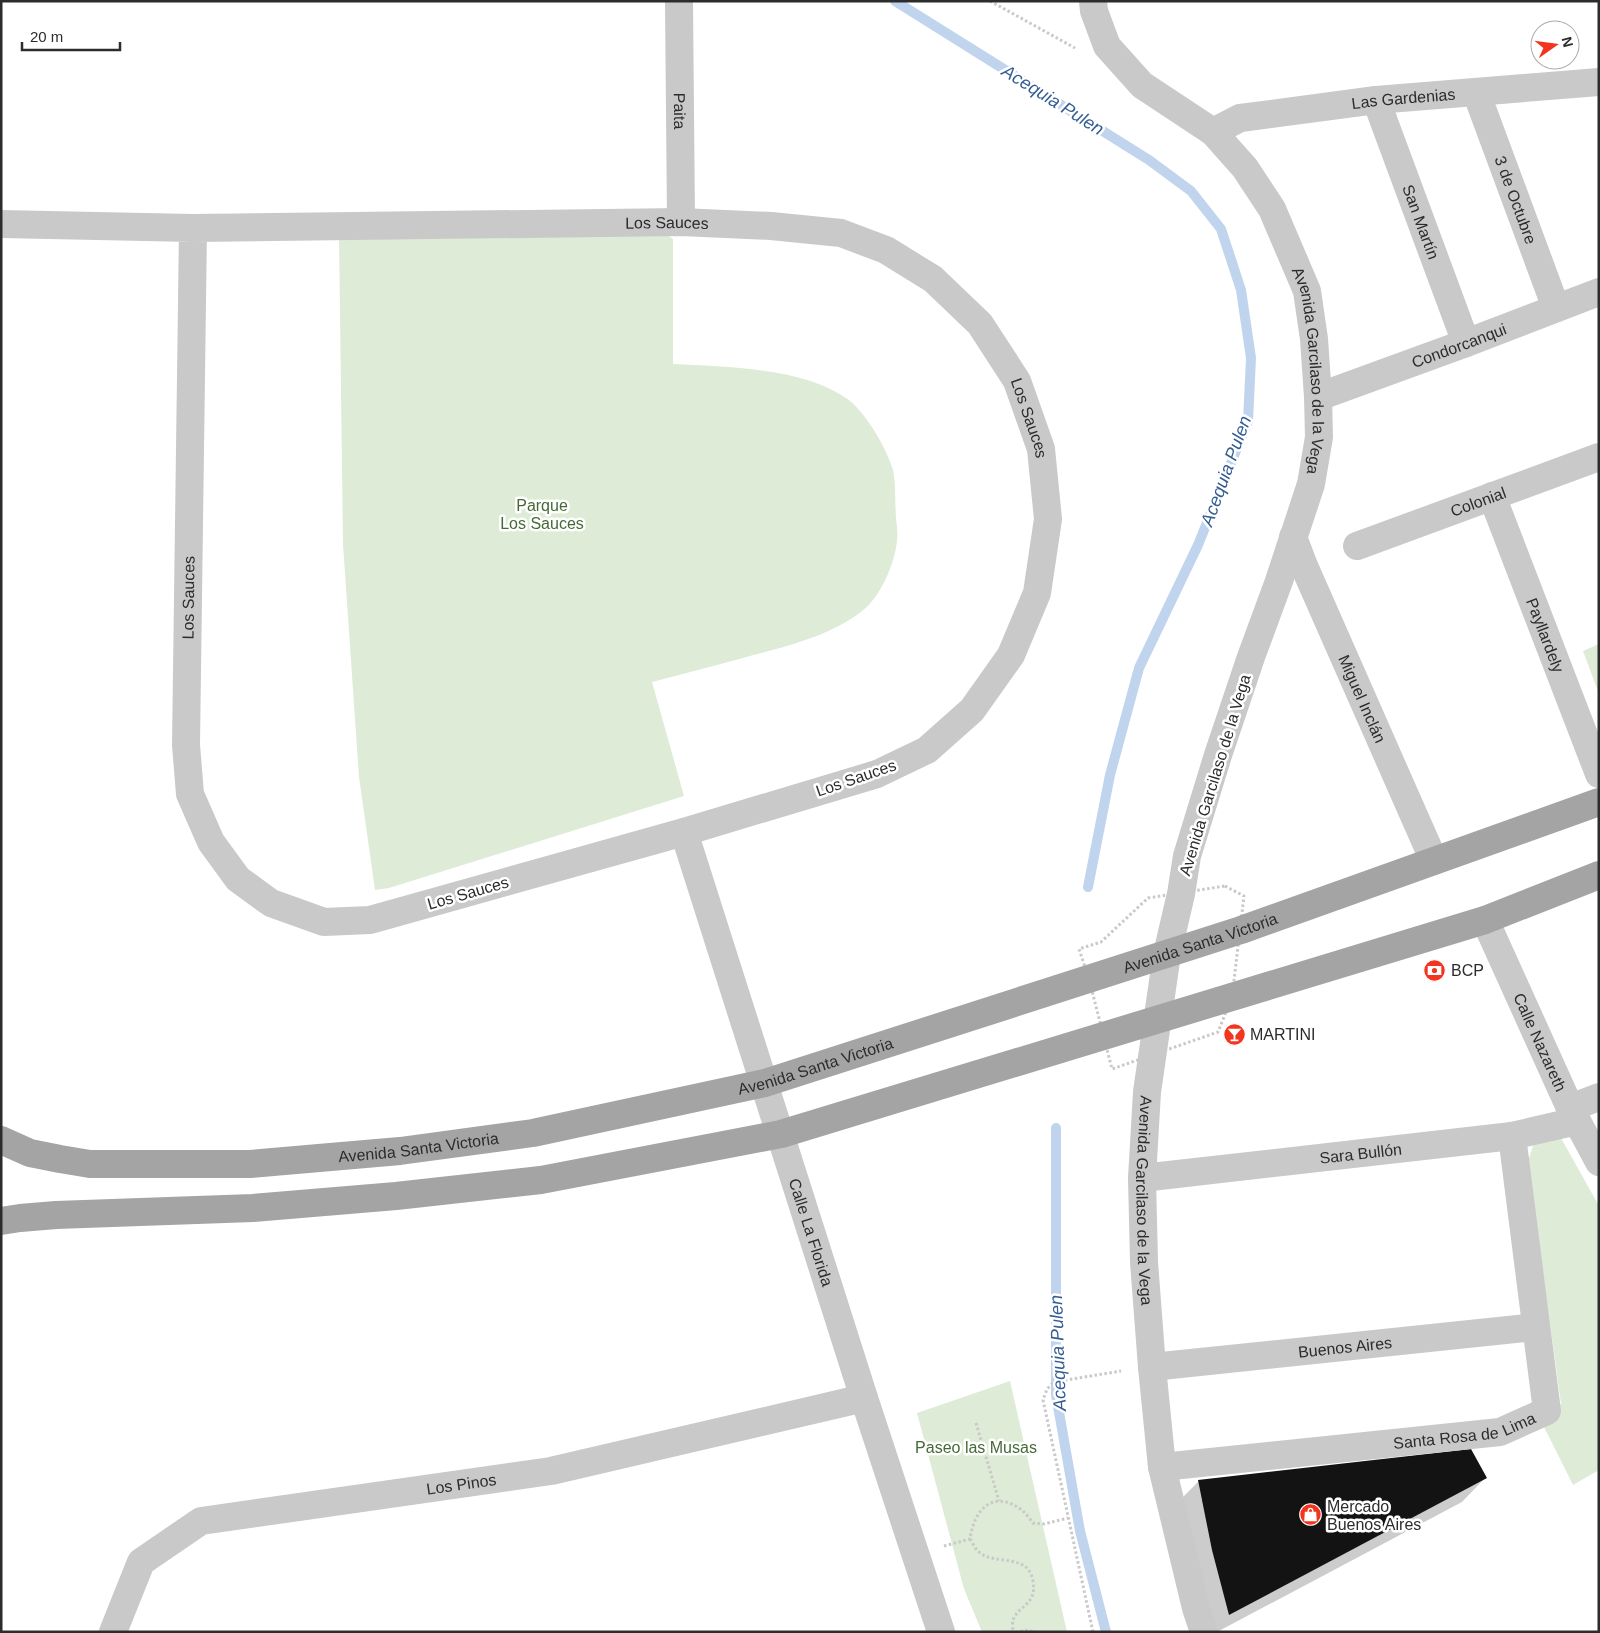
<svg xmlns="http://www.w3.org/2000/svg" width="1600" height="1633" viewBox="0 0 1600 1633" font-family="Helvetica,sans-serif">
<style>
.green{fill:#deebd7}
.shadow{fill:#0003}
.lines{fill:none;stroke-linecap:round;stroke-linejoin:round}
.stream{stroke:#c1d4ed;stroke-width:10}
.building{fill:#131313}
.path{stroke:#c9c9c9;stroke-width:3;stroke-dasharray:2.5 2.5;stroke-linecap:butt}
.minor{stroke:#c9c9c9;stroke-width:28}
.major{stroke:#a4a4a4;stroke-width:28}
.labels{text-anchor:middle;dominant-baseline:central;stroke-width:5;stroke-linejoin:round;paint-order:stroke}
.street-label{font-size:16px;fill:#2c2c2c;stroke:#fff}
.park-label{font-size:16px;fill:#456a36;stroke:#fff}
.poi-label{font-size:16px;fill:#2c2c2c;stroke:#fff;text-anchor:start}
.water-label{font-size:18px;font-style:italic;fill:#345d93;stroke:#fff}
</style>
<rect width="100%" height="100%" fill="#fff"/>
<path class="green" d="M664,233l9,6v125c54,3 131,3 176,36 18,15 37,47 44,70 3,14 2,34 3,49 1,7 2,15 1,22 -2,22 -17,57 -35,70 -33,26 -79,36 -119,47 -30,8 -60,16 -91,24l32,114 -295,92 -14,2 -16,-113 -16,-233 -4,-306z
M1599,644v50l-16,-43z
M1561,1138l38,68v264l-26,15 -32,-64 20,-17 -33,-243 6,-18z
M1010,1381l57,251h-85l-18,-43 -47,-176z"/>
<path class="shadow" d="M1486,1477l-24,25 -245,130 -42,-127 24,-24z"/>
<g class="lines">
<path class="stream" d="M895,1l254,159 42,31 30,38 20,61 10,68 -3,63 -50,124 -59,123 -29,107 -22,112
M1056,1128v267l24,136 26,101"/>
</g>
<path class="building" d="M1471,1449l16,29 -258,137 -17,-65 -14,-70z"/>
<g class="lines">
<path class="path" d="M990,1l85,47
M1225,886l19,10 -12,101 -14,35 -106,37 -23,-90 -10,-30 22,-7 47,-44z
M976,1423l23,78
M970,1539c3,4 5,10 9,13 15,14 49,0 54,29 4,25 -14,23 -20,39 -1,3 0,8 0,12
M944,1546l26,-7c4,-30 24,-51 53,-28 3,3 7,8 10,12l11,1 24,-6
M1021,1632l2,-2 13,2
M1093,1632l-50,-232 4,-11 7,-7 67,-11"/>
<g class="minor">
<path id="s1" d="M679,1l2,221"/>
<path id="s2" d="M1093,1l1,10 13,35 35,39 71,47 32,36 27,41 35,82 7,48 4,58 1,40 -8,47 -32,97 -28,76 -33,98 -31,101 -6,38 -14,60 -20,138 -5,86 2,84 8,105 10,100 34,141 8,24"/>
<path id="s3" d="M1476,92l80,216"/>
<path id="s4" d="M1376,100l90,243"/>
<path id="s5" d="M1213,132l27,-14 136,-18 223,-18"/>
<path id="s6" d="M1,224l192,4 488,-6 90,4 70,7 45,17 47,29 47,45 37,57 24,68 7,70 -11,74 -26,62 -39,55 -45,40 -50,24 -193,58 -314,88 -46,2 -53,-19 -33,-24 -27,-37 -21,-48 -4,-49 7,-517"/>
<path id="s7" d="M1318,397l148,-54 133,-51"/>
<path id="s8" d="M1492,496l107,278"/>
<path id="s9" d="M1293,537l11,29 130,295"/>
<path id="s10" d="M1357,546l242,-89"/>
<path id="s11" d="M684,832l180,566 77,234"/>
<path id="s12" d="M1485,920l85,188 29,54"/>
<path d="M1570,1108l29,-11"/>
<path id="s13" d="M1142,1178l370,-42 65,-15"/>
<path id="s14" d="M1152,1367l384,-40"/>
<path id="s15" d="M1162,1467l338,-35 47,-21 -35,-275"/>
<path id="s16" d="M113,1632l28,-70 60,-41 350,-50 313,-73"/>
</g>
<g class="major">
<path id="s17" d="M1,1140l29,13 30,6 30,5h160l150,-13 133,-18 232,-50 476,-153 358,-128"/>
<path d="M1,1221l19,-3 36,-3 197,-7 143,-12 145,-16 240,-46 704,-214 114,-45"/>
</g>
</g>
<defs>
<symbol id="bank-disc" viewBox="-11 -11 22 22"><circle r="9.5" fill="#f3341e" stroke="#fff"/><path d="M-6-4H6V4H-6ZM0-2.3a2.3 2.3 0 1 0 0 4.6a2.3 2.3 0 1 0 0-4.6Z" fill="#fff"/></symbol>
<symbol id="bar-disc" viewBox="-11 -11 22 22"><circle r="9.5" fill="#f3341e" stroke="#fff"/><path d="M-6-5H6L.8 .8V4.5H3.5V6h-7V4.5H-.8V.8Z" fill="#fff"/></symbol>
<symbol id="shop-disc" viewBox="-11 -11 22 22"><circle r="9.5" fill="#f3341e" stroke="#fff"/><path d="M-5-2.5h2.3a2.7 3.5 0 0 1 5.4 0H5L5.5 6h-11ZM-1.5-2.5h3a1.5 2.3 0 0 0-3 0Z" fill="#fff"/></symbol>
</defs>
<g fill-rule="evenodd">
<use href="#bank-disc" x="1422" y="958" width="25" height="25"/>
<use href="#bar-disc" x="1222" y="1022" width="25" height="25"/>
<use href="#shop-disc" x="1298" y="1502" width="25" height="25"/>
</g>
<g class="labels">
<g class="street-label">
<text stroke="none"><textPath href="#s5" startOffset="195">Las Gardenias</textPath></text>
<text stroke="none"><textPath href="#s1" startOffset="110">Paita</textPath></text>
<text stroke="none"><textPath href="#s3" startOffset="115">3 de Octubre</textPath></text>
<text stroke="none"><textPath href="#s4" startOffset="130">San Martín</textPath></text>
<text stroke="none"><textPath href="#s6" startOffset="666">Los Sauces</textPath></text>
<text stroke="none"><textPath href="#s7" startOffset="150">Condorcanqui</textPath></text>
<text stroke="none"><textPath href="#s2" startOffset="451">Avenida Garcilaso de la Vega</textPath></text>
<text stroke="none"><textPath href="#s6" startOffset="1116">Los Sauces</textPath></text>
<text stroke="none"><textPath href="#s10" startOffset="129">Colonial</textPath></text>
<text stroke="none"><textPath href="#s6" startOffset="2510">Los Sauces</textPath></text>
<text stroke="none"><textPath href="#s8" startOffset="149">Payllardely</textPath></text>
<text stroke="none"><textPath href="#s9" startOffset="176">Miguel Inclán</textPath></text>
<text transform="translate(1215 775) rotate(-73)">Avenida Garcilaso de la Vega</text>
<text transform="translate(856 778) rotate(-19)">Los Sauces</text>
<text transform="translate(468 893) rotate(-16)">Los Sauces</text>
<text stroke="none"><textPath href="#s17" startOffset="1232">Avenida Santa Victoria</textPath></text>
<text stroke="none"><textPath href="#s12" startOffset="134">Calle Nazareth</textPath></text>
<text stroke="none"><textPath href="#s17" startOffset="828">Avenida Santa Victoria</textPath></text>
<text stroke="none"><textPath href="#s17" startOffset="422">Avenida Santa Victoria</textPath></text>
<text stroke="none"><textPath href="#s13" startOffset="220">Sara Bullón</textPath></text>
<text stroke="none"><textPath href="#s2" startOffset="1306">Avenida Garcilaso de la Vega</textPath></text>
<text stroke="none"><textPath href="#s11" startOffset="420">Calle La Florida</textPath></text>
<text stroke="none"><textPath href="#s14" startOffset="194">Buenos Aires</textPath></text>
<text stroke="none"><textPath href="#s15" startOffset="305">Santa Rosa de Lima</textPath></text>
<text stroke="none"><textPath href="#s16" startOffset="411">Los Pinos</textPath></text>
</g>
<g class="park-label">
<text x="542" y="505">Parque<tspan x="542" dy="18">Los Sauces</tspan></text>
<text x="976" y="1447">Paseo las Musas</text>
</g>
<g class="poi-label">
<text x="1451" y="970">BCP</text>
<text x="1250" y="1034">MARTINI</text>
<text x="1327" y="1506">Mercado<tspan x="1327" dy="18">Buenos Aires</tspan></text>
</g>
<g class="water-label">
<text transform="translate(1053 100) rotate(32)">Acequia Pulen</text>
<text transform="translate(1226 471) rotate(-70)">Acequia Pulen</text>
<text transform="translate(1058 1353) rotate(-92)">Acequia Pulen</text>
</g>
</g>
<rect width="1600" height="1633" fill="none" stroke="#2c2c2c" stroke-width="5"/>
<g transform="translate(1555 45) rotate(76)"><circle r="24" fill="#ffffff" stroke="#ababab"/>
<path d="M0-4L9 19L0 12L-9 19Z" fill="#f3341e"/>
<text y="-8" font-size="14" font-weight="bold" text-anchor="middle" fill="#2c2c2c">N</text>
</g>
<path d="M22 42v8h98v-8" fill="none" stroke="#2c2c2c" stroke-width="2.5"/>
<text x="30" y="42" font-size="15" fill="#2c2c2c" stroke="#ffffff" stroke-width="4" paint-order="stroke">20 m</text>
</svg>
